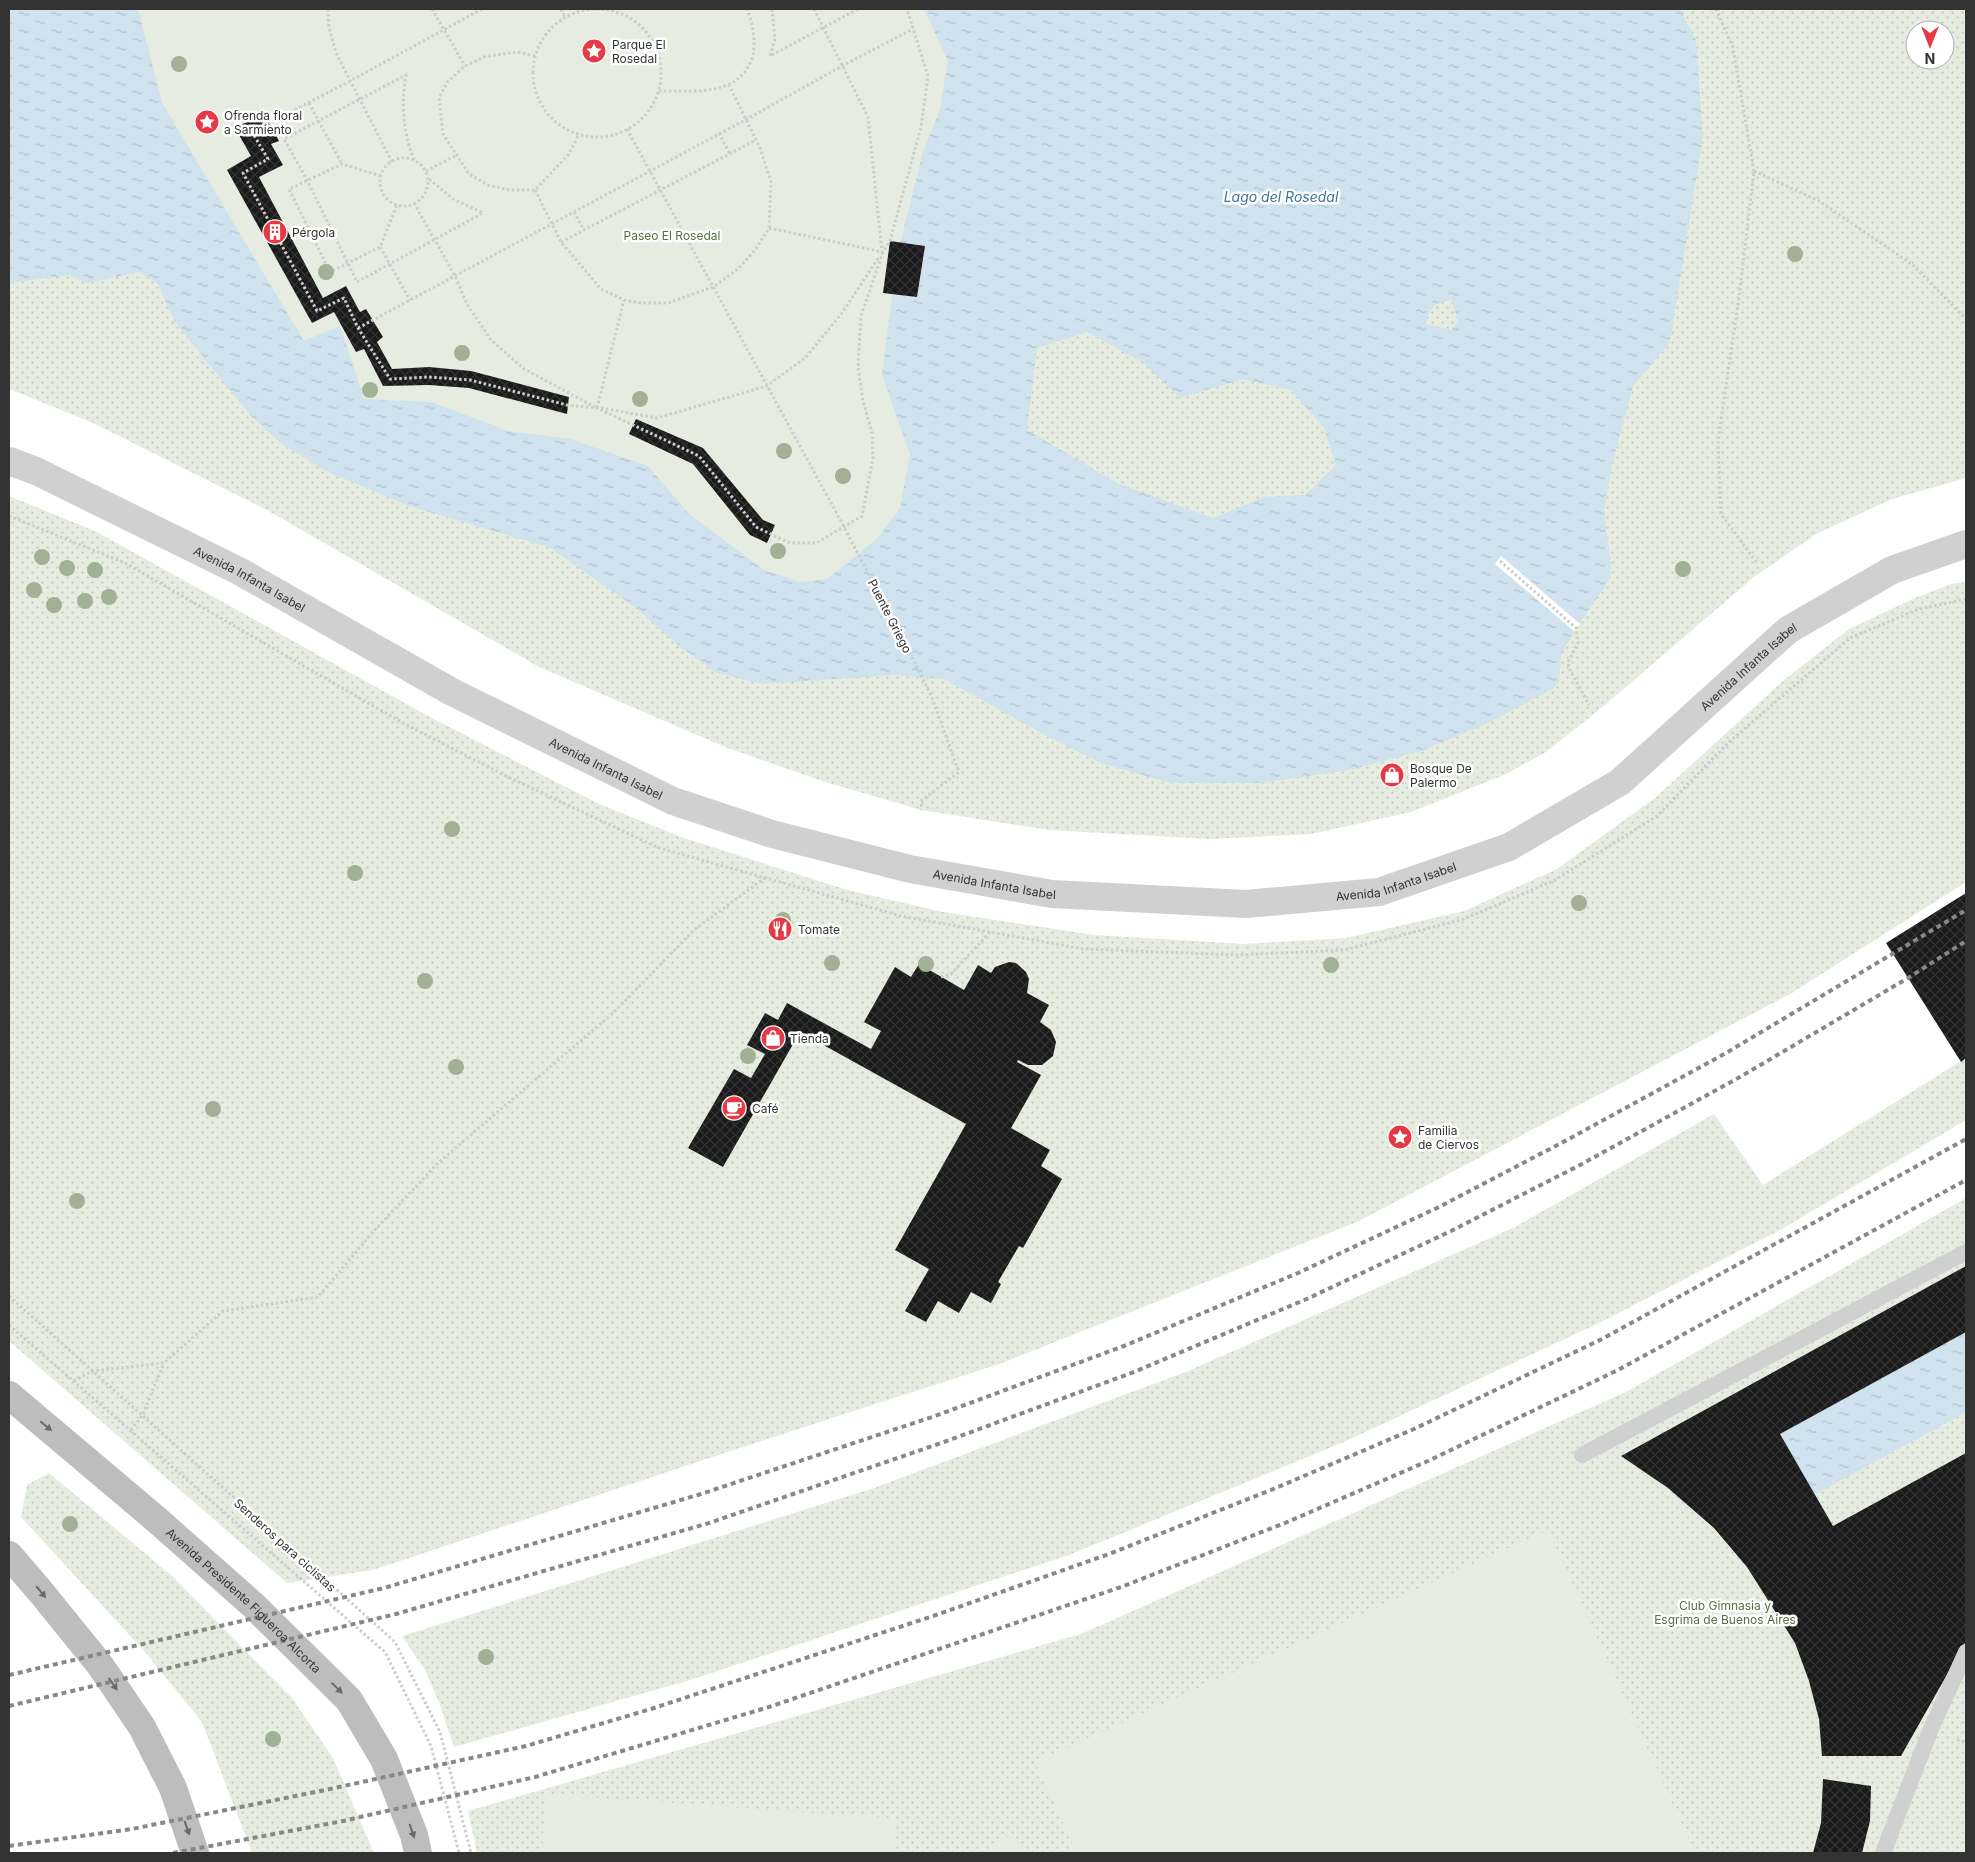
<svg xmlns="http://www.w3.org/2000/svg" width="1975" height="1862" viewBox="0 0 1975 1862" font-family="Inter,sans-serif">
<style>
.grass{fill:url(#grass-dots);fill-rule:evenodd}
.garden{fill:#e6ecdf}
.water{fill:url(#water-ripples);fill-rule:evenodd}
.pier{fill:#fff}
.building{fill:url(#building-cross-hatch)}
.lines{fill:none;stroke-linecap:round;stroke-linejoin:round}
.path{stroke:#cdcdcd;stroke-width:3;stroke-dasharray:2.5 2.5;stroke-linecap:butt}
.service{stroke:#d0d0d0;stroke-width:16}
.minor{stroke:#d0d0d0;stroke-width:28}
.secondary{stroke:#bdbdbd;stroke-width:28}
.rail{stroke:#888;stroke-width:4;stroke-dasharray:5 4;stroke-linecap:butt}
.tree{fill:#a2b095}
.oneway{fill:#6a6a6a}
.labels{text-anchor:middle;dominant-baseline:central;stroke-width:5;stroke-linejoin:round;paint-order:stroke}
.poi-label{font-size:12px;fill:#333;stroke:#fff;text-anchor:start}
.park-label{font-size:12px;fill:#56703f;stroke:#fff}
.street-label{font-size:12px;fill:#333;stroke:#fff}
.water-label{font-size:14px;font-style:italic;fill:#3f7597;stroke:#fff}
</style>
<defs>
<pattern id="grass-dots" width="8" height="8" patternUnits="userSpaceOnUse" patternTransform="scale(1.25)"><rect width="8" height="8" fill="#e6ecdf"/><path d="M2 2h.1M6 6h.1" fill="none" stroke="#c6cbc0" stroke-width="1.8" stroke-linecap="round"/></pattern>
<pattern id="water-ripples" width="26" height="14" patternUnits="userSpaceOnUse" patternTransform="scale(1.25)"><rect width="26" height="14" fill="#cfe2ee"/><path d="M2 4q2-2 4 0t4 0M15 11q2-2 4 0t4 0" fill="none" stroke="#b2c2cd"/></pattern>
<pattern id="building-cross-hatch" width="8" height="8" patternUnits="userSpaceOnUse" patternTransform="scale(1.25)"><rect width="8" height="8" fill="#1a1a1a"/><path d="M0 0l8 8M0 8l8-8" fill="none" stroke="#333"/></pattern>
</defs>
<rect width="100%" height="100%" fill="#fff"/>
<path class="grass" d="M9,9h1957v469l-74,21 -74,34 -63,43 -150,129 -59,47 -42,23 -93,37 -100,22 -101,5 -161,-9 -128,-20 -99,-29 -97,-34 -186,-80 -272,-157 -176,-88 -82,-33zM1915,30h30v30h-30z
M9,496l86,35 333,185 171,88 85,34 163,52 96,22 151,23 150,9 102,-6 118,-27 93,-42 98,-71 129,-118 65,-51 66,-31 36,-14 15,-2v300l-176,112 -433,228 -355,141 -290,94 -339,113 -86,13 -278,-242z
M1966,1058v62l-184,109 -185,95 -253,118 -275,113 -379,125 -236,67 -15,-45 -14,-32 -23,-34 472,-148 314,-117 325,-143 201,-114 49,71z
M1966,1198v655h-1489l-9,-42 613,-177 545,-242z
M49,1473l123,103 120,122 41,60 41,95h-122l-50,-131 -57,-70 -124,-135 6,-32z"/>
<path class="garden" d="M138,9h786l24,52 -8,48 -17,43 -26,104 -15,119 28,79 -10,54 -22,30 -51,41 -27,3 -36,-12 -75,-56 -41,-48 -78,-27 -62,-8 -77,-29 -67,-3 -24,-73 -36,16 -142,-239z
M1548,1530l147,323h-618l-42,-91z
M546,1794l351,25 -3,34h-352z
M1013,1835l8,18h-28l-4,-8z"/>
<path class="water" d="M9,9h129l24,94 142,238 36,-15 24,73 67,3 77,29 62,8 78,27 41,48 75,56 36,12 27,-3 51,-41 22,-30 10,-54 -28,-79 15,-119 26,-104 17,-43 8,-48 -24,-52h756l16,31 7,96 -33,206 -37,44 -21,78 -8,48 7,54 -1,13 -36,52 -13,24 -2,26 -5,7 -66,35 -67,28 -72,19 -90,13h-88l-67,-19 -52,-25 -108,-60 -50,-4 -132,9 -47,-12 -36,-26 -43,-38 -85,-60 -142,-42 -81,-34 -45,-27 -32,-29 -77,-95 -16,-37 -19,-12 -52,11 -18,-8 -60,8zM1452,300l6,22 -7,8 -25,-6c4,-18 8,-21 26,-24zM1087,332l57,31 36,35 63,-19 48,11 33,38 12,37 -31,30 -40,2 -52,21 -94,-34 -92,-54 10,-82z
M1966,1332v80l-152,83 -34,-61z"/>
<path class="pier" d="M1501,556l79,68 -6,7 -79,-67z"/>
<path class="building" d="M264,113l15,28 -8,3 12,21 -24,12 64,121 23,-12 14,26 6,-3 17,28 -6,5 15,27 37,-2 42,4 98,26 -2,17 -98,-26 -40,-3 -46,1 -19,-37 -8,3 -22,-40 -22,11 -85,-153 24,-14 -16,-28z
M890,241l35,5 -8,51 -34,-4z
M636,419l67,29 60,72 12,5 -8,18 -17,-8 -57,-71 -64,-30z
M1966,893v165l-5,4 -75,-119z
M1009,962l7,1 10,9 3,7 -2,14 22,12 -9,17 11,8 5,12 -3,14 -11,9h-14l-10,-5 -1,2 24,13 -30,53 39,22 -9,16 21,13 -39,69 -4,-2 -21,36 3,2 -10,19 -20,-11 -12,21 -21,-12 -12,21 -21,-11 24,-42 -34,-19 71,-126 -166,-92 -77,135 -35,-19 46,-79 17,9 14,-24 -18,-9 18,-32 13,7 9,-17 84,46 10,-18 -17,-9 31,-55 16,10 8,-13 45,26 14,-25 13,8 4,-6z
M1966,1266v66l-186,102 53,92 133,-73v188l-65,115h-79l-3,-37 -10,-38 -14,-38 -48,-76 -33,-39 -46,-40 -47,-32z
M1823,1779l48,7 -1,35 -8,32h-49l8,-30z"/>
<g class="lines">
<path class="path" d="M328,9l1,19 8,27 55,107
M432,9l33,57
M482,9l-132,72 -98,51 16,27 -25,14 74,138 27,-13 14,30 32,51 39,-2 41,3 97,25 30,3 102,48 57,71 34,16h26l46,-27 11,-58 -1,-25 -9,-32 -5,-34 3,-51 22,-64 7,-11 31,-114 7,-51 -21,-67
M561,9l4,8
M772,9l3,30 -5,17 88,-47
M814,9l54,108 14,135
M1716,9l17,39 21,123 -15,126 -21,144 3,73 36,49
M533 73a64 64 0 1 1 128 0a64 64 0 1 1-128 0Z
M535,56l-18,-4 -33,5 -19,9 -17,15 -9,17 4,36 26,40 19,11 22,5h25l34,-36 10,-20
M659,91c35,0 84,6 94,-37 3,-14 -1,-33 -6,-45
M309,103l33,61
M627,129l215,394 80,154 9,18 28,77 -37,28 -1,10
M719,133l11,21
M380 182a24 24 0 1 1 48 0a24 24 0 1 1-48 0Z
M414,160c-11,-27 -13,-56 -8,-85l-122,64 23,41 50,102 126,-69 -30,-14 -25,-21
M426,171l31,-16
M1754,171l65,30 94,64 53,54
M381,176l-39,-12 -53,25 41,83 50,-25 17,-42
M535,190l26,52 40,47 23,11 17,3h27l45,-16 25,-18 17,-19 14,-22 2,-46 -11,-34 -31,-63
M414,203l41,73 12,28 24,36 33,29 71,38
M574,212l10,18
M769,228l114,24
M561,242l195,-102
M380,247l30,53
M358,328l389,-209 95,-53 71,-37
M597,408l27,-108
M601,408l56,10 110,-32 39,-29 36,-44 37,-56
M9,516l116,47 278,160 103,53 153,72 242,68 183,33 153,6 107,-5 120,-31 91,-39 102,-64 72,-74 121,-104 69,-29 47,-10
M1500,561l76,67 2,15 -10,19 1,6 20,37
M941,977l10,-3 40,-43
M9,1296l386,346 45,90 31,121
M9,1325l376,327 46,94 28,107
M74,1381l18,-10 72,-8 59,-52 95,-14 54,-64 66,-70 174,-149 82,-84 72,-53
M131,1430l11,-14 22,-53
M1957,1740l9,2"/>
<path class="service" d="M1582,1455l384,-203
M1883,1853l47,-122 36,-79"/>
<path class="minor" id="s1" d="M9,461l27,10 203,100 213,121 221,109 99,33 138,35 142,25 194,10 133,-12 130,-45 111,-65 168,-152 104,-60 74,-26"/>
<g class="secondary">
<path id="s2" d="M9,1395l148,125 96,85 96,95 35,59 30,76 4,18"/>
<path d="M9,1555l31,36 60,74 42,62 31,61 22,65"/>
</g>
<path class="rail" d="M9,1675l375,-87 317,-94 234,-78 189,-70 174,-73 141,-66 128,-67 159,-87 240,-143
M9,1706l387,-92 313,-91 235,-81 190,-70 175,-74 142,-67 129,-66 160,-88 168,-99 58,-37
M9,1846l123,-17 198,-40 196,-43 125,-37 285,-94 173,-61 162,-64 143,-61 188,-90 364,-200
M173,1853l170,-32 192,-44 234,-70 352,-120 164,-64 143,-62 190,-91 348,-190"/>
</g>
<g class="tree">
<circle cx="179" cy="64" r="8"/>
<circle cx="1795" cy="254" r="8"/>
<circle cx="326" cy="272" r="8"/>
<circle cx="462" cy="353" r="8"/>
<circle cx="370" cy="390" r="8"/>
<circle cx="640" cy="399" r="8"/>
<circle cx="784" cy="451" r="8"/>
<circle cx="843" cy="476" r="8"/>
<circle cx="778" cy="551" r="8"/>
<circle cx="42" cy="557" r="8"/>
<circle cx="67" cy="568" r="8"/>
<circle cx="1683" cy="569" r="8"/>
<circle cx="95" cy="570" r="8"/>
<circle cx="34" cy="590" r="8"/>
<circle cx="109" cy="597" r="8"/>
<circle cx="85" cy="601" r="8"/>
<circle cx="54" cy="605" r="8"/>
<circle cx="452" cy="829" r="8"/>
<circle cx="355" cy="873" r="8"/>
<circle cx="1579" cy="903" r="8"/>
<circle cx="783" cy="920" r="8"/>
<circle cx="832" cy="963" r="8"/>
<circle cx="926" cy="964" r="8"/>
<circle cx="1331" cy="965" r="8"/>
<circle cx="425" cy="981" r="8"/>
<circle cx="748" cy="1056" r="8"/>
<circle cx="456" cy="1067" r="8"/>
<circle cx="213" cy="1109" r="8"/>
<circle cx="77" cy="1201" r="8"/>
<circle cx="70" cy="1524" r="8"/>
<circle cx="486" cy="1657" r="8"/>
<circle cx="273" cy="1739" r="8"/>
</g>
<defs><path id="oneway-solid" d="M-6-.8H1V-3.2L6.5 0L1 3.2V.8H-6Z" transform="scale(1.25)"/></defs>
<g class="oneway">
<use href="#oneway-solid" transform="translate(46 1426) rotate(40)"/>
<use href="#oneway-solid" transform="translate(41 1592) rotate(50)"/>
<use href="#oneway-solid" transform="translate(113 1684) rotate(55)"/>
<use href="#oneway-solid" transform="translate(337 1688) rotate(45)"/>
<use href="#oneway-solid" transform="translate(187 1828) rotate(71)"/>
<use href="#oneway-solid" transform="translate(412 1831) rotate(71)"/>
</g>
<defs>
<symbol id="sight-disc" viewBox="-11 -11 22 22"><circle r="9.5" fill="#e63946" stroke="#fff"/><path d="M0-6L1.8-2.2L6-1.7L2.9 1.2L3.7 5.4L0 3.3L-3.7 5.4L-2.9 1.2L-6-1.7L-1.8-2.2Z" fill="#fff"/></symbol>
<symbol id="building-disc" viewBox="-11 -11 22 22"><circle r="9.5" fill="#e63946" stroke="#fff"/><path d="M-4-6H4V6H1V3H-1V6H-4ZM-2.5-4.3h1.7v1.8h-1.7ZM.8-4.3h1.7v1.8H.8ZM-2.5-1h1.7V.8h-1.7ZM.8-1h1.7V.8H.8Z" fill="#fff"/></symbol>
<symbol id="shop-disc" viewBox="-11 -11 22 22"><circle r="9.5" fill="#e63946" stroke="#fff"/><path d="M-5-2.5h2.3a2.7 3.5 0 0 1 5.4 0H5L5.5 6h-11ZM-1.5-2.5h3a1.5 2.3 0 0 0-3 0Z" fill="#fff"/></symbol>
<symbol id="restaurant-disc" viewBox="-11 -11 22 22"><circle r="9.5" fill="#e63946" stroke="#fff"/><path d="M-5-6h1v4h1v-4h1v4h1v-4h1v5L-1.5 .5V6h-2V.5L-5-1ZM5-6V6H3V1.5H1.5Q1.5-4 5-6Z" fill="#fff"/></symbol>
<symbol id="cafe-disc" viewBox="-11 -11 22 22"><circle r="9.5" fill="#e63946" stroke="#fff"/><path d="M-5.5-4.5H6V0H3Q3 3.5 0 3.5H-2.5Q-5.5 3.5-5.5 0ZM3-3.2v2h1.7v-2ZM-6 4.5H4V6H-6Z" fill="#fff"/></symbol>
</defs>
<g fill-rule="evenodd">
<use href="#sight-disc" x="580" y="37" width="28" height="28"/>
<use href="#sight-disc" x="193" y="108" width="28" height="28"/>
<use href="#building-disc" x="261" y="218" width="28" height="28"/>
<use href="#shop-disc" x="1378" y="761" width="28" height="28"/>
<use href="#restaurant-disc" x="766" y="915" width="28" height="28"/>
<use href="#shop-disc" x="759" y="1024" width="28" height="28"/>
<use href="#cafe-disc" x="720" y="1094" width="28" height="28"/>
<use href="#sight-disc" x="1386" y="1123" width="28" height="28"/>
</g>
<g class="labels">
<g class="poi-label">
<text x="612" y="44">Parque El<tspan x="612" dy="14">Rosedal</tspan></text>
<text x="224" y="115">Ofrenda floral<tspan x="224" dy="14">a Sarmiento</tspan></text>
<text x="292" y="232">Pérgola</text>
<text x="1410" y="768">Bosque De<tspan x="1410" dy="14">Palermo</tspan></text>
<text x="798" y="929">Tomate</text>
<text x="790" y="1038">Tienda</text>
<text x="752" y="1108">Café</text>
<text x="1418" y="1130">Familia<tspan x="1418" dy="14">de Ciervos</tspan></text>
</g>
<g class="park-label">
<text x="672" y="235">Paseo El Rosedal</text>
<text x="1725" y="1605">Club Gimnasia y<tspan x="1725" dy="14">Esgrima de Buenos Aires</tspan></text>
</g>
<g class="street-label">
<text stroke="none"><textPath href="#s1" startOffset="268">Avenida Infanta Isabel</textPath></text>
<text transform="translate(890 616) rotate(63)">Puente Griego</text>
<text stroke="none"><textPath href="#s1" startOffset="1904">Avenida Infanta Isabel</textPath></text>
<text stroke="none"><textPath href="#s1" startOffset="672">Avenida Infanta Isabel</textPath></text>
<text stroke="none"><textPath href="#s1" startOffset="1484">Avenida Infanta Isabel</textPath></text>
<text stroke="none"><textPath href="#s1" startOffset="1079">Avenida Infanta Isabel</textPath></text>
<text transform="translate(285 1545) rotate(42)">Senderos para ciclistas</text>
<text stroke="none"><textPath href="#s2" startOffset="312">Avenida Presidente Figueroa Alcorta</textPath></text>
</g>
<g class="water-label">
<text x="1281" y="196">Lago del Rosedal</text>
</g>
</g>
<rect width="1975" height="1862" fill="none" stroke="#333333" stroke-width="20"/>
<g transform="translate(1930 45) rotate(180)"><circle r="24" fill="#ffffff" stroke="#adadad"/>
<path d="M0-4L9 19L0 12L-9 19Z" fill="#e63946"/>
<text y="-8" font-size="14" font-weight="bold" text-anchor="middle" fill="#333333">N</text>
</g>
</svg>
